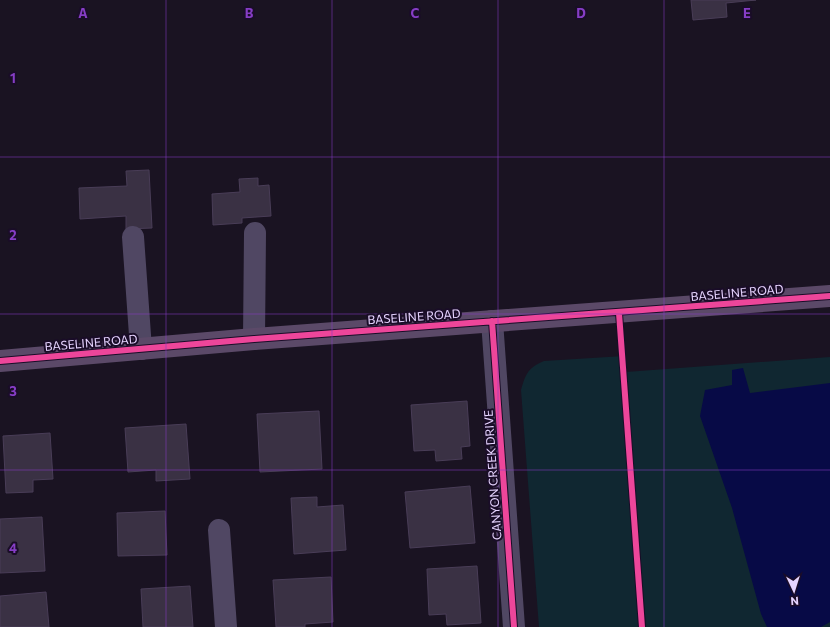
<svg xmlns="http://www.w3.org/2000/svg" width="830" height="627" viewBox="0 0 830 627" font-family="Commissioner,sans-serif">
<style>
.green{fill:#102731}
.water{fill:#070a46}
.building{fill:#3a3144;stroke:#493d57}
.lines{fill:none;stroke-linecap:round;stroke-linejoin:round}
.minor{stroke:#504763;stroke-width:22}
.major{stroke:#5b4968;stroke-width:22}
.cycleway-casing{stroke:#1a0d28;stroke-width:8}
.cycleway{stroke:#ed469a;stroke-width:6}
.grid{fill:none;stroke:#863dc5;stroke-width:1;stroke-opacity:0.55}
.labels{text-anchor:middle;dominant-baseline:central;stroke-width:4;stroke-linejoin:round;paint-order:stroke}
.street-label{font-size:12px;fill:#e6d4ff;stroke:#1a0d28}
.grid-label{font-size:13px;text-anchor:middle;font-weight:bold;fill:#863dc5;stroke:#1a0d28;stroke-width:4;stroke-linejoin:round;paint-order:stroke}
</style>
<rect width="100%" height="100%" fill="#1a1322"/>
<path class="green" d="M624,356l2,16 204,-15v270h-184l-20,-250 9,162 7,88h-103l-18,-237c5,-17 7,-22 23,-29z"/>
<path class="water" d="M743,368l7,25 80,-10v239l-9,5h-54l-6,-13 -29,-106 -32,-92 5,-26 27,-5v-15z"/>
<path class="building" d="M691,0h65l-30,3 1,14 -34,3z
M149,170l3,58 -26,1v-13l-46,3 -1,-31 48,-2 -1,-15z
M258,178v8l11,-1 2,31 -29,2v5l-29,2 -1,-31 28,-2 -1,-13z
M467,401l3,45 -9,1 1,12 -26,2 -1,-11 -21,1 -3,-46z
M319,411l3,58 -62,3 -3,-58z
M186,424l4,55 -34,2v-11l-28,2 -3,-44z
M50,433l3,46 -20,1v12l-27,1 -3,-57z
M470,486l5,57 -65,5 -5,-56z
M317,497v10l26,-2 3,45 -52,4 -3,-56z
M165,511l2,44 -49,1 -1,-43z
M42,517l3,54 -45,2v-54z
M477,566l4,57 -34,2 -1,-11 -17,1 -2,-46z
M331,577l2,45 -28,2v3h-29l-3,-47z
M190,586l3,41h-50l-2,-38z
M46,592l3,35h-49v-31z"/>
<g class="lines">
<path class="minor" d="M133,237l8,112
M492,321l22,306
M254,339l1,-106
M219,530l7,97"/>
<path class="major" d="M0,361l254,-22 576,-43"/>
<defs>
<path id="cycleway" d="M619,313l23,314
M492,321l22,306
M0,361l254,-22 576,-43"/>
</defs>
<use href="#cycleway" class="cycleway-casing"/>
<use href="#cycleway" class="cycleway"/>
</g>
<path class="grid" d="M166,0v627M332,0v627M498,0v627M664,0v627M0,157h830M0,314h830M0,470h830"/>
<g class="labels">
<g class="street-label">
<text transform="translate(737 292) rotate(-5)">BASELINE ROAD</text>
<text transform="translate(414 316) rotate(-4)">BASELINE ROAD</text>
<text transform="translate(91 342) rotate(-5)">BASELINE ROAD</text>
<text transform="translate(492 475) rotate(-94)">CANYON CREEK DRIVE</text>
</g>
</g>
<g class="grid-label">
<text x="83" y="18">A</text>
<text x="249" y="18">B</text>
<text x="415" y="18">C</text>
<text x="581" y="18">D</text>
<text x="747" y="18">E</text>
<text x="13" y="83">1</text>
<text x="13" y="240">2</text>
<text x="13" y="396">3</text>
<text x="13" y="553">4</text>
</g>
<g transform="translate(794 591) rotate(176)" stroke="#1a0d28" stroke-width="3" paint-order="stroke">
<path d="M0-3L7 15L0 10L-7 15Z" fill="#e6d4ff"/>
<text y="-6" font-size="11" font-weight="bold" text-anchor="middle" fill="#e6d4ff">N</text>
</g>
</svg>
